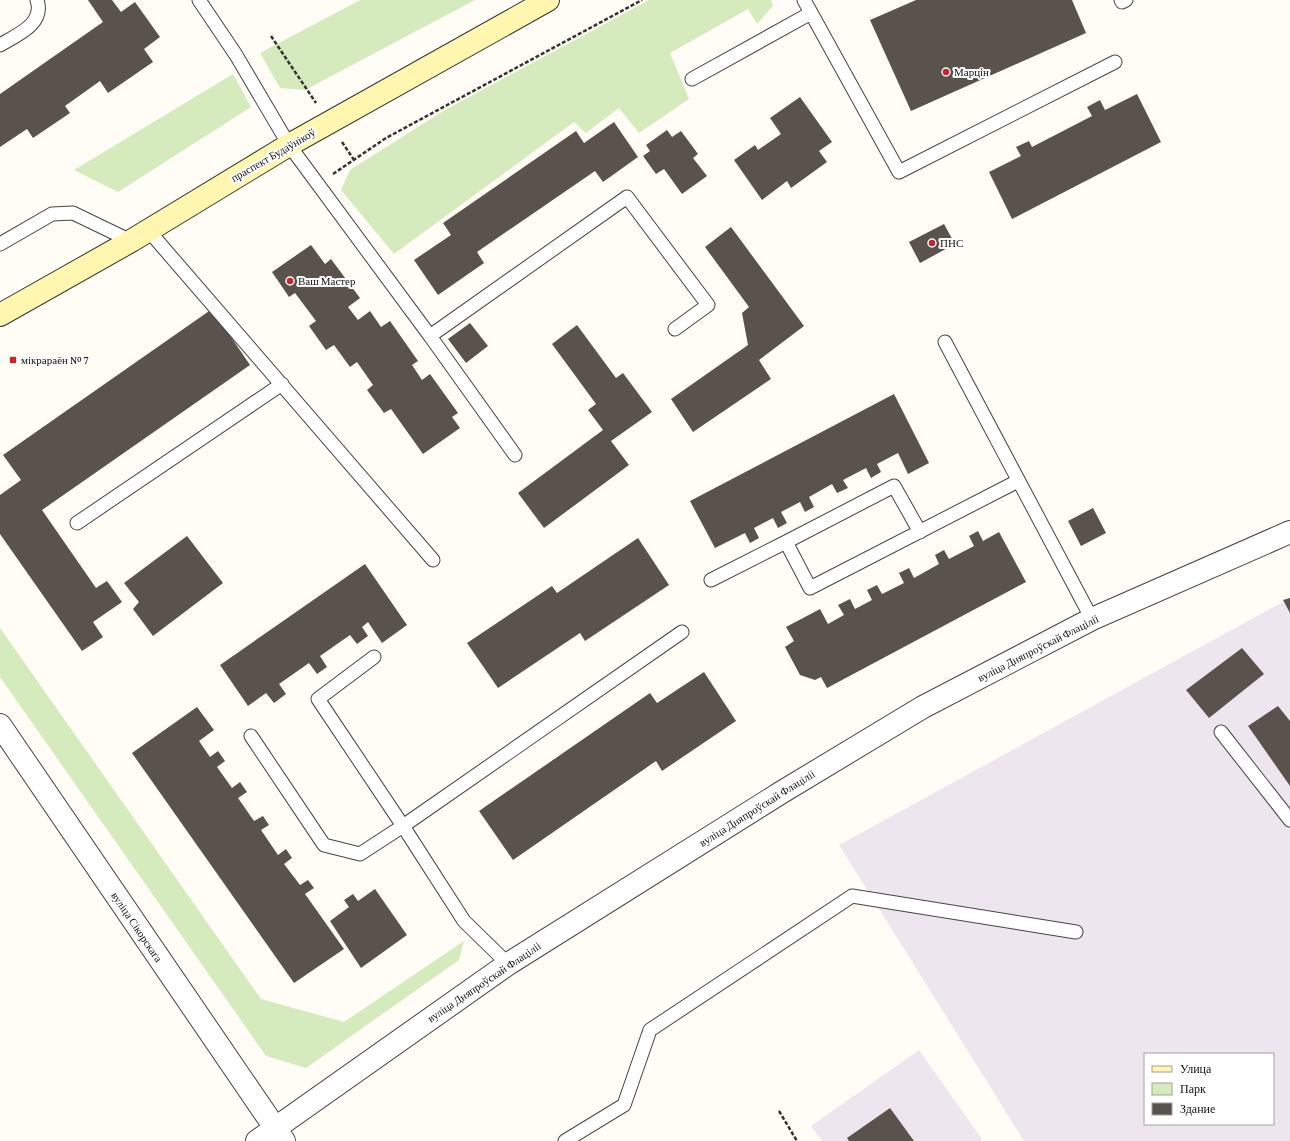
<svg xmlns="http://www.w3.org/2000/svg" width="1290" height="1141" viewBox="0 0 1290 1141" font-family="'Crimson Pro',serif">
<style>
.industrial{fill:#eee6ef;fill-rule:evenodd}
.green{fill:#d5ebbd}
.building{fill:#5a524d}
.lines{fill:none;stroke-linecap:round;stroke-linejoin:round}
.lane-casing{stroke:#444;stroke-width:15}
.street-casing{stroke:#444;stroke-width:24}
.secondary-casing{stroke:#333;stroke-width:24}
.path{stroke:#333;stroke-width:2.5;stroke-dasharray:4 2;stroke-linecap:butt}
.lane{stroke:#fff;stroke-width:13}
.street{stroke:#fff;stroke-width:22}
.secondary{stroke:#fff6b0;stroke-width:22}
.poi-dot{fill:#c4262e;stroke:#fff;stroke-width:1.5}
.labels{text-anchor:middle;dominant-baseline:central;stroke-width:4;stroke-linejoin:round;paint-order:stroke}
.poi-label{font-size:11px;fill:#111;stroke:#fff;text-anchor:start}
.street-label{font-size:11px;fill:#111;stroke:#fff}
</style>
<rect width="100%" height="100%" fill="#fffdf5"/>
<path class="industrial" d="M1290,598v543h-266l-185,-296zM1145,1054h128v70h-128z
M919,1050l63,89 -3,2h-157l-11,-15z"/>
<path class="green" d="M360,0h115l-170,90 -25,-2 -20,-35z
M649,0h122l2,6 -16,18 -9,-15 -78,44 19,46 -50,34 -20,-25 -33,25 -12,-11 -180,132 -53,-64 9,-20 93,-59z
M233,74l18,33 -133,85 -44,-22z
M0,628l261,371 83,23 120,-81 -5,19 -153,108 -40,-12 -266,-379z"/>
<path class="building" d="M88,0h24l9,12 14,-10 25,35 -16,12 9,13 -45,31 -8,-12 -35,25 5,7 -37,25 -6,-9 -27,18v-53l103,-72z
M916,0h156l14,33 -175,78 -41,-91z
M1137,94l24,48 -149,77 -23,-47 32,-16 -5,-9 13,-6 3,6 60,-31 -5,-9 13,-7 5,10z
M800,97l32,45 -13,9 8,11 -36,26 -4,-7 -25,19 -28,-40 21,-15 3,5 23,-16 -11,-16z
M614,122l24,35 -35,25 -8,-11 -118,81 7,11 -46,32 -24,-35 37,-25 -8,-12 133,-92 8,12z
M667,130l5,7 9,-6 17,23 -5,4 14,18 -25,18 -18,-25 -8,5 -13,-18 7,-5 -4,-6z
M944,224l11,20 -35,19 -11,-21z
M731,227l73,99 -45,34 12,19 -78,53 -22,-33 77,-54 -6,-32 7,-6 -44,-60z
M311,245l14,19 6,-5 29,39 -12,9 10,13 12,-9 11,16 9,-6 28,40 -6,4 10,15 8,-6 28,39 -6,4 8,11 -37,26 -32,-45 -7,4 -17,-23 6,-5 -16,-23 -7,5 -16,-22 -8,5 -17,-24 7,-5 -21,-28 -6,4 -17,-25z
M212,309l38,56 -208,145 54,78 11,-7 15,21 -29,20 10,15 -21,14 -82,-117v-39l21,-15 -18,-25z
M470,323l18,23 -22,17 -18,-24z
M577,325l39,53 7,-5 29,39 -41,29 18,24 -85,63 -26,-35 85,-63 -15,-20 8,-6 -44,-60z
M894,394l35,69 -21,11 -10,-21 -21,11 4,8 -10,6 -5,-10 -23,12 5,8 -11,5 -5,-9 -23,13 5,10 -9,5 -5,-10 -19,10 6,11 -9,5 -5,-10 -19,10 5,10 -9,5 -5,-10 -30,15 -25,-47z
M1093,508l13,25 -25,13 -13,-25z
M978,531l5,10 16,-9 27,50 -199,106 -6,-11 -6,3 -15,-5 -15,-28 9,-6 -8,-14 34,-18 8,15 16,-9 -6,-10 12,-6 5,10 17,-9 -5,-10 10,-5 5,9 22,-11 -5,-10 10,-5 5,10 25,-14 -4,-9 9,-5 5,9 25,-13 -5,-10z
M187,536l36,47 -70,53 -20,-27 6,-7 -15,-19z
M638,538l31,47 -84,56 -5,-8 -82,55 -31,-45 85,-57 5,7z
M365,564l42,61 -25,18 -14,-21 -6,5 6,9 -11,8 -7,-9 -30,21 7,11 -10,7 -8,-11 -30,21 7,10 -12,9 -8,-10 -18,13 -28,-41z
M1290,598v15l-7,-13z
M1242,648l22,26 -55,44 -23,-28z
M704,672l32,49 -74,50 -6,-10 -143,99 -34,-49 171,-118 7,10z
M1278,706l12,15v65l-42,-60z
M197,707l17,23 -15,11 11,16 8,-6 7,10 -8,6 15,21 8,-6 7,10 -9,6 16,23 9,-5 6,9 -8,5 17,25 8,-6 6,9 -8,6 16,21 8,-5 6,8 -9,6 39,55 -50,34 -162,-230z
M375,889l32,46 -46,33 -31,-47 19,-14 -5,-7 9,-6 5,7z
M890,1108l24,33h-65l-2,-3z"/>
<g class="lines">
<defs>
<path id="lane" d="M199,0l37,55 53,90 141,191 197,-139 81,108 -33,24
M804,0l95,172 216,-110
M1121,0l1,2 4,-2
M0,45c17,-10 45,-21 37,-45
M692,79l119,-66
M148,230l285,330
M0,244l52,-30 21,-1 58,28
M430,336l85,119
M945,342l147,277
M77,523l205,-139
M920,532l-26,-46 -108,56 24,46 208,-107
M711,580l75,-38
M374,657l-56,42 85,127 61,95 44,43
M1221,732l69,88
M251,736l73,109 36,9 43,-28 279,-194
M565,1141l59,-36 26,-75 202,-134 224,36"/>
<path id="street" d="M0,725l284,416
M257,1141l251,-177 274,-172 141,-85 169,-88 198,-87"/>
<path id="secondary" d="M0,315l131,-74 158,-96 259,-145"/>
</defs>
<use href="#lane" class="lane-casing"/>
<use href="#street" class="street-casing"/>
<use href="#secondary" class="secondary-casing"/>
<path class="path" d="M271,36l45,67
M342,142l12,18
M333,174l53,-36 256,-138
M779,1111l18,30"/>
<use href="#lane" class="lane"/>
<use href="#street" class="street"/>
<use href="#secondary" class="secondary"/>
</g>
<g class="poi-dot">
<circle cx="946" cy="72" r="4"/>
<circle cx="932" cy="243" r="4"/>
<circle cx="290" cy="281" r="4"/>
<rect x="9" y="356" width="8" height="8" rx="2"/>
</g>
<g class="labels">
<g class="poi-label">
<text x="954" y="72">Марцін</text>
<text x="940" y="243">ПНС</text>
<text x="298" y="281">Ваш Мастер</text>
<text x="21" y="360">мікрараён № 7</text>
</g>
<g class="street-label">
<text transform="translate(273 155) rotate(-30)">праспект Будаўнікоў</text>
<text transform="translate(1038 648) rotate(-27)">вуліца Дняпроўскай Флаціліі</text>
<text transform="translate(757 808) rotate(-32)">вуліца Дняпроўскай Флаціліі</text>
<text transform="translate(137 927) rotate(56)">вуліца Сікорскага</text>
<text transform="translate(484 982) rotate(-34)">вуліца Дняпроўскай Флаціліі</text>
</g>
</g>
<rect x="1144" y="1053" width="130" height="72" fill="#ffffff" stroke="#a0a0a0"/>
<rect x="1152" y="1066" width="20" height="6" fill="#fff6b0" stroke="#a0a0a0"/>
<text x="1180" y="1073" font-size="12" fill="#111111">Улица</text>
<rect x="1152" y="1083" width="20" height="12" fill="#d5ebbd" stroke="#a0a0a0"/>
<text x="1180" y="1093" font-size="12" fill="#111111">Парк</text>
<rect x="1152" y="1103" width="20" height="12" fill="#5a524d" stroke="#a0a0a0"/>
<text x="1180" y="1113" font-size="12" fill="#111111">Здание</text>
</svg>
